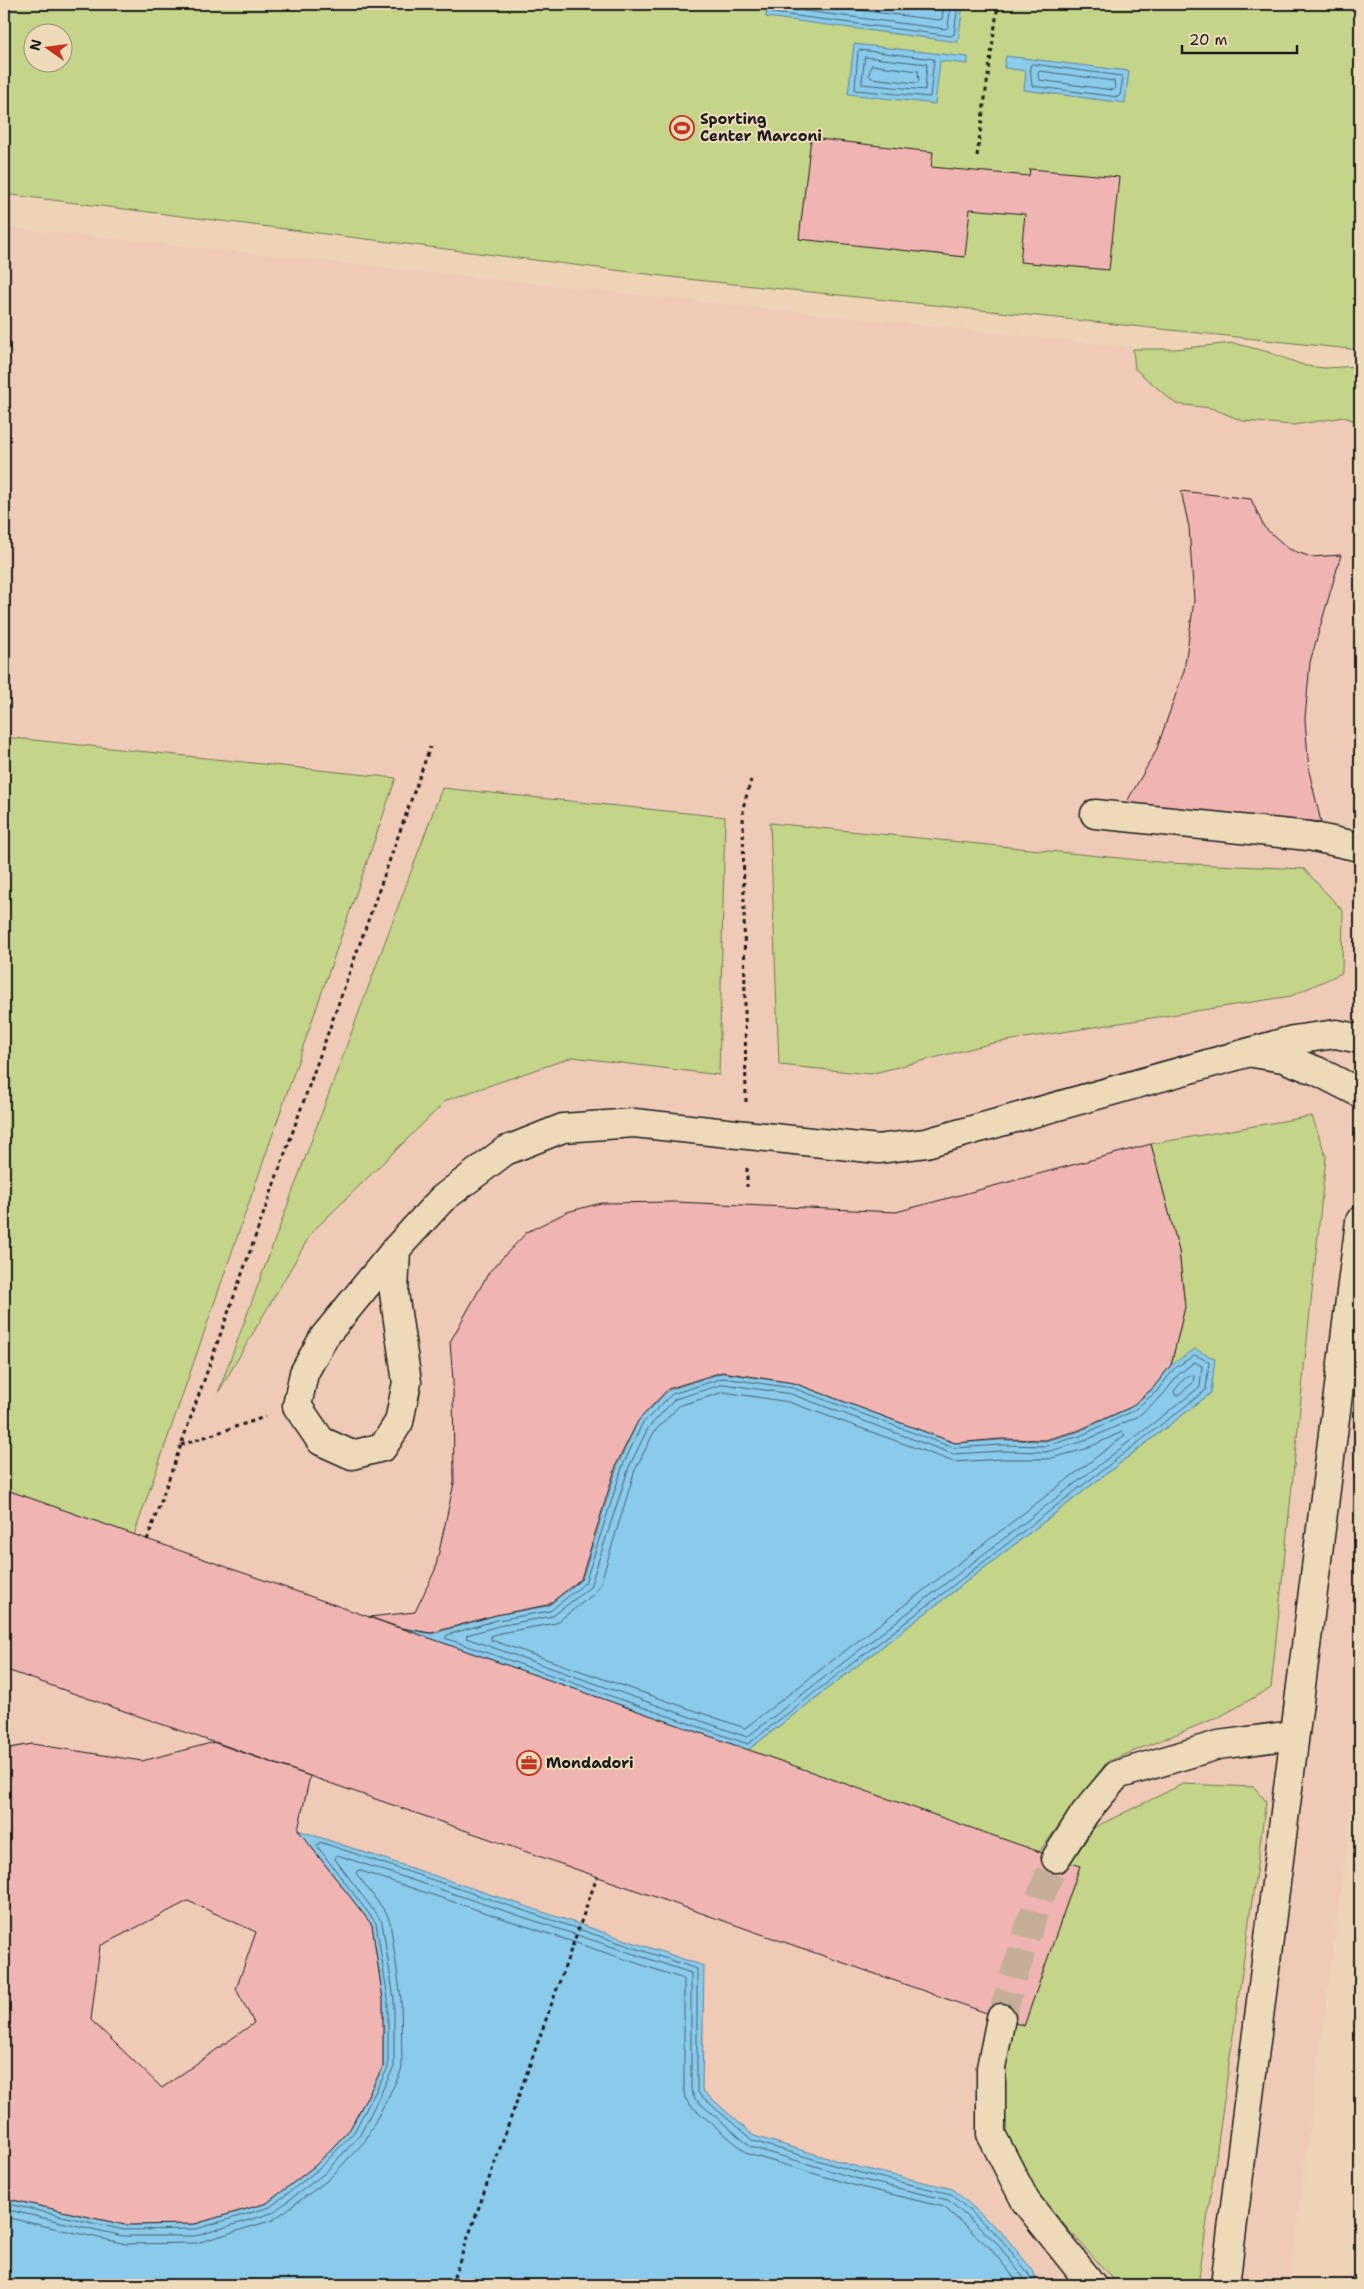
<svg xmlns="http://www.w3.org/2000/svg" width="1364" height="2289" viewBox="0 0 1364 2289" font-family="'Shantell Sans',sans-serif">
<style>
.built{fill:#efcab6}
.green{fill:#c4d58a;stroke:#707853;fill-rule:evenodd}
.water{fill:#8acaeb;stroke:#5e8498}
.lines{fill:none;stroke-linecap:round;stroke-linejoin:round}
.shore{stroke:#48626f;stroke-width:1}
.building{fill:#f0b5b3;stroke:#1c1c1c;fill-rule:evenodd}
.minor-tunnel{stroke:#c4ae98;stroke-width:28;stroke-dasharray:28 14;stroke-linecap:butt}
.minor-casing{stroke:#1c1c1c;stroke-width:31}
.path{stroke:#1c1c1c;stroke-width:3;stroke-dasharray:4 4;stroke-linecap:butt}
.minor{stroke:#eddab8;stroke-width:28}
.labels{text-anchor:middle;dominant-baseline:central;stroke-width:4;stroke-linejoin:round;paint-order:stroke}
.poi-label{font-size:15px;font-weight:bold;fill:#1c1c1c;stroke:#eddab8;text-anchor:start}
</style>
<rect width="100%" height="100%" fill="#eed3b7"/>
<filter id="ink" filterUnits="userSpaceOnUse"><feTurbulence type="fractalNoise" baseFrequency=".02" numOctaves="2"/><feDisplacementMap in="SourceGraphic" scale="10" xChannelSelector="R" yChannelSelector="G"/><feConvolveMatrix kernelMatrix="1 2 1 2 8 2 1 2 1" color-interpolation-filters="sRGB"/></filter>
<g filter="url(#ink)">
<path class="built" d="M4,227l1356,145v1370l-71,543h-1285z"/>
<path class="green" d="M4,4h1356v346l-673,-71 -683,-85zM32,32h30v30h-30z
M1233,343l35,9 38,14 19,2 35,-2v57l-16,-6 -50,8 -51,-4 -32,-13 -35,-4 -41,-35 -2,-20h42z
M4,737l392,41 -262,757 -130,-46z
M442,788l283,29 -6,258 -146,-18 -126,43 -135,132 -94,161z
M770,823l399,40 135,6 39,42 -1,62 -51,23 -298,47 -123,31 -91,-9z
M1312,1116l14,41 -55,531 -50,28 -114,46 -68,90 -291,-102 463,-357 -40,-28 14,-58 -6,-56 -28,-107z
M1183,1784l71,3 12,14 -68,484h-80l-81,-91 -35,-67 1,-61 6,-45 15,5 56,-160 -10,-3 25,-36z"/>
<path class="water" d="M767,4h196l-5,38 -192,-25z
M854,44l114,13v7l-28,-3 -5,43 -87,-10z
M1006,56l123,15 -4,32 -101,-13 2,-19 -22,-3z
M1195,1349l20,10 -4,34 -463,357 -352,-123 36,7 64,-19 52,-9 34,-27 36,-115 20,-43 31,-31 53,-17 72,10 161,60 46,-3 45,1 32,-9 53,-25 22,-19 18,-23z
M298,1830l406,136 -2,124 52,46 104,31 95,22 51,46 30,37 3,13h-1033v-87l121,27 70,-1 72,-21 49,-38 34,-36 33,-62v-67l-11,-75z"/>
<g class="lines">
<path class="shore" d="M772,4l1,9 178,23 3,-2 4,-30
M778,4l3,4 165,21 2,-2 3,-23
M809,4l130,16 3,-1 2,-15
M860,50l74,9 -4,38 -75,-7 3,-38z
M865,57l62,7 -2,26 -63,-6z
M1033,64l88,12 2,2 -3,17 -2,2 -86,-11 -2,-20z
M872,65l46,6 1,10 -3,2 -45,-5 -2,-3z
M1040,71l74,10 1,7 -3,2 -73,-10 -1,-6z
M1195,1355l14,7 -3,28 -458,354 -303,-106 2,-3 50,-15 53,-9 35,-28 38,-118 19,-41 30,-30 51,-16 70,10 161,60 47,-3 45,1 34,-10 53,-25 23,-19 18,-23z
M1195,1362l7,4 -2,21 -453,350 -281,-99 1,-3 31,-9 55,-10 37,-29 39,-120 19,-39 27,-29 49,-15 67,10 162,60 48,-3 45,1 36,-10 55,-25 24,-20 18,-23z
M1190,1375l4,1 -1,7 -15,12h-3l-1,-4 10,-12z
M724,1392l65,10 165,60 47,-3h47l37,-10 37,-17 3,3 -380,293 -254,-88v-4l9,-3 56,-10 38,-29 6,-9 35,-115 19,-38 25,-26z
M4,2203l120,27 72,-1 74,-22 49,-38 35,-37 34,-64v-69l-12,-76 -59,-77 3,-4 377,127v121l2,4 54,47 104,31 94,22 49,44 29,36 3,11
M4,2209l119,27h73l76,-23 53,-40 35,-38 34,-68v-68l-12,-77 -47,-63 2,-4 354,118v117l4,9 56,48 104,31 93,22 48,42 27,35 2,8
M4,2217l122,27 71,-1 76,-23 55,-40 37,-39 34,-65 3,-8 -1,-70 -11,-76 -3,-8 -31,-41 2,-3 326,109v111l1,8 5,7 58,49 105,31 91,22 46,41 26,32 2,5"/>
</g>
<path class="building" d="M811,138l122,14 -2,15 98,9 1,-7 89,8 -10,93 -89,-8 5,-48 -55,-5 -5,48 -166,-18z
M1181,491l70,8 13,28 25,22 22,8 30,-2 -31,107 -5,57 4,52 12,51 -196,-17 31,-54 28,-80 10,-70 -5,-74z
M1151,1144l28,107 6,56 -14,58 -18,23 -22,19 -54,24 -32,9 -44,-1 -46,4 -161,-60 -72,-11 -54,17 -30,32 -21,42 -36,116 -33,26 -52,10 -65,18 -35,-6 -27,-10 46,-5 20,-42 19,-87 -1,-103 -3,-38 39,-70 38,-40 40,-20 34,-9 75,-1 220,10z
M4,1489l1076,377 -56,160 -1020,-357z
M215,1742l95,34 -12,54 74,95 11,75v67l-33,62 -34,36 -49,38 -72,21 -70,1 -121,-27v-449l28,-5 110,17zM188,1901l68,31 -20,57 18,34 -92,65 -71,-68 9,-74z"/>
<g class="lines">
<path class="minor-tunnel" d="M1001,2018l30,-97 25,-63"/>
<defs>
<path id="minor" d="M1095,814l214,22 51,11
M1253,1053l30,5 34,13 43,22
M396,1249l-2,44 13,89 -8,40 -16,25 -31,8 -31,-14 -24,-35 7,-33 20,-36 72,-88 46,-50 63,-48 58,-23 71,-5 244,26 48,-6 367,-103 43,-6 24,5
M1056,1858l29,-45 32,-38 101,-30 75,-10
M1001,2018l-10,50v66l35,68 66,83
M1225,2285l135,-1064"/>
</defs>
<use href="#minor" class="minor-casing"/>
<path class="path" d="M977,156l21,-152
M746,1102l-3,-294 8,-28
M747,1168v19
M181,1445l84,-28
M147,1540l283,-793
M451,2285l146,-408"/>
<use href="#minor" class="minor"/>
</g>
</g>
<defs>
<symbol id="stadium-ring" viewBox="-11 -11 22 22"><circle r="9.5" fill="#eddab8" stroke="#c8321e" stroke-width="1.5"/><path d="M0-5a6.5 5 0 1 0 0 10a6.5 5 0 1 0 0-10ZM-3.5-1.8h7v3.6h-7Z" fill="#c8321e"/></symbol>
<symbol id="office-ring" viewBox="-11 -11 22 22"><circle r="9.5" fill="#eddab8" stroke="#c8321e" stroke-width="1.5"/><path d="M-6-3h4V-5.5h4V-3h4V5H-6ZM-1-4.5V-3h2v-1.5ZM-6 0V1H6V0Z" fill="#c8321e"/></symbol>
</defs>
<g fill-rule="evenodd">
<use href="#stadium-ring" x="668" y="114" width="28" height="28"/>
<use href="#office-ring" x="515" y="1749" width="28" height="28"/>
</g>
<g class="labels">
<g class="poi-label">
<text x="700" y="119">Sporting<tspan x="700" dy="17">Center Marconi</tspan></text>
<text x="546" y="1763">Mondadori</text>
</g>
</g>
<rect width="1364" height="2289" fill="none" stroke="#eddab8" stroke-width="20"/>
<rect x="10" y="10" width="1344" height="2269" fill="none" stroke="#1c1c1c" stroke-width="2" filter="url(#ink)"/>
<g transform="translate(48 48) rotate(284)"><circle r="24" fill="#eddab8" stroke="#998e7a"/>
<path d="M0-4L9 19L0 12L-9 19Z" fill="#c8321e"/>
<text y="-8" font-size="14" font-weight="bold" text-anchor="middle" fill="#1c1c1c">N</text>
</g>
<path d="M1182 45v8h115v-8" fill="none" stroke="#1c1c1c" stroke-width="2.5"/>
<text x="1189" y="45" font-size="15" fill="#1c1c1c" stroke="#eddab8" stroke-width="4" paint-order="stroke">20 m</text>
</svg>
